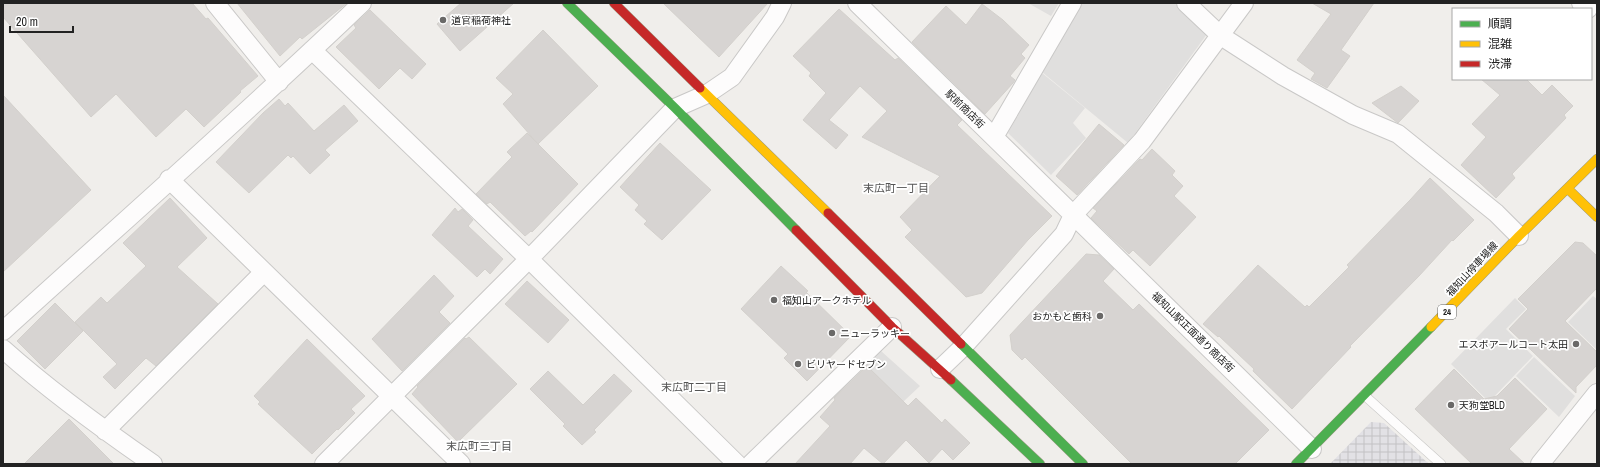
<svg xmlns="http://www.w3.org/2000/svg" width="1600" height="467" viewBox="0 0 1600 467" font-family="'Archivo Narrow','Noto Sans JP',sans-serif">
<style>
.parking{fill:#e0dfde}
.plaza{fill:url(#plaza-grid)}
.building{fill:#d7d4d2;stroke:#d3d0cc}
.lines{fill:none;stroke-linecap:round;stroke-linejoin:round}
.lane-casing{stroke:#c9c8c7;stroke-width:10}
.street-casing{stroke:#c9c8c7;stroke-width:20}
.fast-casing{stroke:#999a82;stroke-width:10}
.slow-casing{stroke:#999a82;stroke-width:10}
.jam-casing{stroke:#999a82;stroke-width:10}
.lane{stroke:#fdfcfc;stroke-width:9}
.street{stroke:#fdfcfc;stroke-width:18}
.fast{stroke:#4caf50;stroke-width:9}
.slow{stroke:#ffc107;stroke-width:9}
.jam{stroke:#c62828;stroke-width:9}
.poi-dot{fill:#6a6968;stroke:#fff;stroke-width:1.5}
.labels{text-anchor:middle;dominant-baseline:central;stroke-width:3.5;stroke-linejoin:round;paint-order:stroke}
.shield{fill:#fff;stroke:#646464;stroke-width:1}
.shield-label{font-size:9px;font-weight:bold;fill:#222}
.poi-label{font-size:10px;fill:#222;stroke:#fff;text-anchor:start}
.street-label{font-size:10px;fill:#222;stroke:#fff}
.neighbourhood-label{font-size:11px;fill:#555;stroke:#fff}
</style>
<defs>
<pattern id="plaza-grid" width="8" height="8" patternUnits="userSpaceOnUse"><rect width="8" height="8" fill="#e2e1e5"/><path d="M0 4h8M4 0v8" fill="none" stroke="#c2c1c4"/></pattern>
</defs>
<rect width="100%" height="100%" fill="#f0eeeb"/>
<path class="parking" d="M1028,3h31l-8,13z
M1082,3h93l32,31 -79,109 -86,-71z
M1042,73l43,35 -12,15 13,15 -35,37 -43,-42z
M1593,296l4,3v51l-29,-28z
M1515,298l11,11 -20,20 27,27 -44,46 -38,-38z
M881,351l39,35 -17,16 -37,-36z
M1534,357l41,39 -16,21 -43,-41z"/>
<path class="plaza" d="M1371,422l13,1 45,41h-99z"/>
<path class="building" d="M3,3h189l14,16 2,-1 50,58 -18,15 1,1 -37,35 -18,-18 -30,28 -40,-43 -25,23 -88,-100z
M237,3h110l-45,36 -2,-2 -20,19z
M461,3h53l-54,48 -23,-27z
M663,3h105l-49,54z
M1312,3h62l-33,47 9,6 -23,32 -16,-9 4,-6 -18,-13 34,-46z
M982,4l21,16 26,25 -8,9 4,4 -15,18 5,4 -2,3 -28,31 -73,-72 34,-36 20,19z
M839,9l56,51 3,-2 64,62 -5,5 95,91 -24,24 -46,53 -16,4 -61,-60 7,-7 -12,-13 40,-41 -78,-39 25,-26 -27,-25 -31,34 19,15 -12,14 -33,-29 23,-27 -17,-17 2,-3 -18,-17z
M370,10l56,54 -14,15 -12,-11 -21,21 -43,-42 20,-19 -2,-3z
M543,30l55,56 -60,58 -35,-40 10,-10 -17,-16z
M1481,79h45l16,16 10,-10 21,21 -9,9 2,3 -54,56 3,4 -19,20 -35,-33 25,-28 -14,-13 28,-29z
M1401,86l18,15 -21,22 -26,-20z
M3,95l88,95 -88,82z
M279,99l6,7 3,-3 26,28 30,-26 14,16 -33,29 5,5 -20,19 -17,-18 -2,2 -3,-3 -39,38 -33,-31 47,-49z
M1099,124l25,21 -47,50 -21,-19z
M527,133l51,51 -46,48 -1,-1 -6,5 -35,-34 -3,2 -11,-10 36,-37 -5,-5z
M660,143l51,47 -49,50 -18,-16 3,-3 -12,-11 4,-5 -19,-18z
M1152,149l23,22 -3,4 11,11 -9,10 22,21 -46,49 -17,-16 -4,4 -38,-36 6,-7 -4,-3 47,-49 2,1z
M1430,178l44,42 -21,21 -1,-1 -33,36 -69,70 1,1 -59,62 -39,-38 1,-2 -35,-33 -1,1 -15,-13 55,-59 47,42 2,-2 2,2 40,-40 -2,-2 63,-65z
M170,198l37,40 -30,29 41,37 -62,62 -10,-8 -31,31 -12,-12 14,-13 -42,-42 26,-25 6,6 39,-37 -23,-23z
M455,208l3,4 4,-3 11,11 -5,6 35,33 -13,15 -5,-5 -8,8 -45,-42z
M1575,242l8,1 14,13v32l-32,33 32,31v13l-21,22v6l-67,-64 19,-20 -10,-10z
M1086,254l13,1 15,14 -11,12 30,29 6,-6 130,126 -34,34h-103l-107,-107 -3,3 -10,-10 -2,-15z
M781,266l27,25 -2,1 45,44 -44,45 -23,-23 4,-4 -47,-45z
M434,275l20,21 -15,16 11,11 -48,48 -30,-32z
M527,281l42,39 -21,23 -43,-39z
M55,303l28,28 -38,38 -28,-28z
M469,337l48,47 -59,58 -46,-48 6,-7 -1,-1 48,-48 1,1z
M307,339l58,57 -14,13 4,4 -17,17 -1,-1 -25,25 -54,-50 2,-2 -6,-6z
M867,366l41,40 8,-8 26,25 3,-4 25,24 -17,17 -11,-11 -13,14 -23,-23 -23,24 -19,-16 -14,16h-55l35,-38 -10,-9 15,-17 -1,-2z
M1454,369l30,30 13,-3 18,-18 32,31 -38,40 16,15h-53l-57,-55z
M548,371l35,34 31,-31 18,17 -38,39 2,2 -14,13 -19,-19 2,-2 -35,-35z
M69,419l45,45h-90z"/>
<g class="lines">
<defs>
<path id="lane" d="M1364,395l77,69"/>
<path id="street" d="M215,3l64,79
M857,3l455,446
M1186,3l35,33 62,40 70,39 45,19 98,79 23,23
M1581,3l7,6
M312,50l217,209 208,205
M994,137l78,-134
M169,179l292,285
M3,331c120,-109 242,-216 359,-328
M3,349c47,42 98,79 150,115
M940,369l23,-22 101,-113 9,-19 69,-74 102,-138
M105,431l159,-159
M324,464l205,-205 146,-151 32,-14 25,-17 43,-60 7,-14
M751,464l141,-137
M1540,464l57,-71"/>
<path id="fast" d="M567,3l108,105 121,122
M961,344l122,120
M951,380l89,84
M1296,464l135,-137"/>
<path id="slow" d="M700,88l128,125
M1568,189l29,28
M1431,327l88,-91 78,-77"/>
<path id="jam" d="M614,3l86,85
M828,213l133,131
M796,230l96,97 59,53"/>
</defs>
<use href="#lane" class="lane-casing"/>
<use href="#street" class="street-casing"/>
<use href="#fast" class="fast-casing"/>
<use href="#slow" class="slow-casing"/>
<use href="#jam" class="jam-casing"/>
<use href="#lane" class="lane"/>
<use href="#street" class="street"/>
<use href="#fast" class="fast"/>
<use href="#slow" class="slow"/>
<use href="#jam" class="jam"/>
</g>
<g class="poi-dot">
<circle cx="443" cy="20" r="4"/>
<circle cx="774" cy="300" r="4"/>
<circle cx="1100" cy="316" r="4"/>
<circle cx="832" cy="333" r="4"/>
<circle cx="1576" cy="344" r="4"/>
<circle cx="798" cy="364" r="4"/>
<circle cx="1451" cy="405" r="4"/>
</g>
<g class="labels">
<rect class="shield" x="1438" y="305" width="18" height="14" rx="3"/>
<g class="shield-label">
<text x="1447" y="312">24</text>
</g>
<g class="poi-label">
<text x="451" y="20">道官稲荷神社</text>
<text x="782" y="300">福知山アークホテル</text>
<text x="1092" y="316" text-anchor="end">おかもと歯科</text>
<text x="840" y="333">ニューラッキー</text>
<text x="1568" y="344" text-anchor="end">エスポアールコート太田</text>
<text x="806" y="364">ビリヤードセブン</text>
<text x="1459" y="405">天狗堂BLD</text>
</g>
<g class="street-label">
<text transform="translate(965 109) rotate(44)">駅前商店街</text>
<text transform="translate(1472 269) rotate(-47)">福知山停車場線</text>
<text transform="translate(1193 332) rotate(44)">福知山駅正面通り商店街</text>
</g>
<g class="neighbourhood-label">
<text x="896" y="188">末広町一丁目</text>
<text x="694" y="387">末広町二丁目</text>
<text x="479" y="446">末広町三丁目</text>
</g>
</g>
<rect width="1600" height="467" fill="none" stroke="#222222" stroke-width="8"/>
<rect x="1452" y="8" width="140" height="72" fill="#ffffff" stroke="#a7a7a7"/>
<rect x="1460" y="21" width="20" height="6" fill="#4caf50" stroke="#a7a7a7"/>
<text x="1488" y="28" font-size="12" fill="#222222">順調</text>
<rect x="1460" y="41" width="20" height="6" fill="#ffc107" stroke="#a7a7a7"/>
<text x="1488" y="48" font-size="12" fill="#222222">混雑</text>
<rect x="1460" y="61" width="20" height="6" fill="#c62828" stroke="#a7a7a7"/>
<text x="1488" y="68" font-size="12" fill="#222222">渋滞</text>
<path d="M10 26v6h63v-6" fill="none" stroke="#222222" stroke-width="2"/>
<text x="16" y="26" font-size="12" fill="#222222" stroke="#ffffff" stroke-width="3" paint-order="stroke">20 m</text>
</svg>
